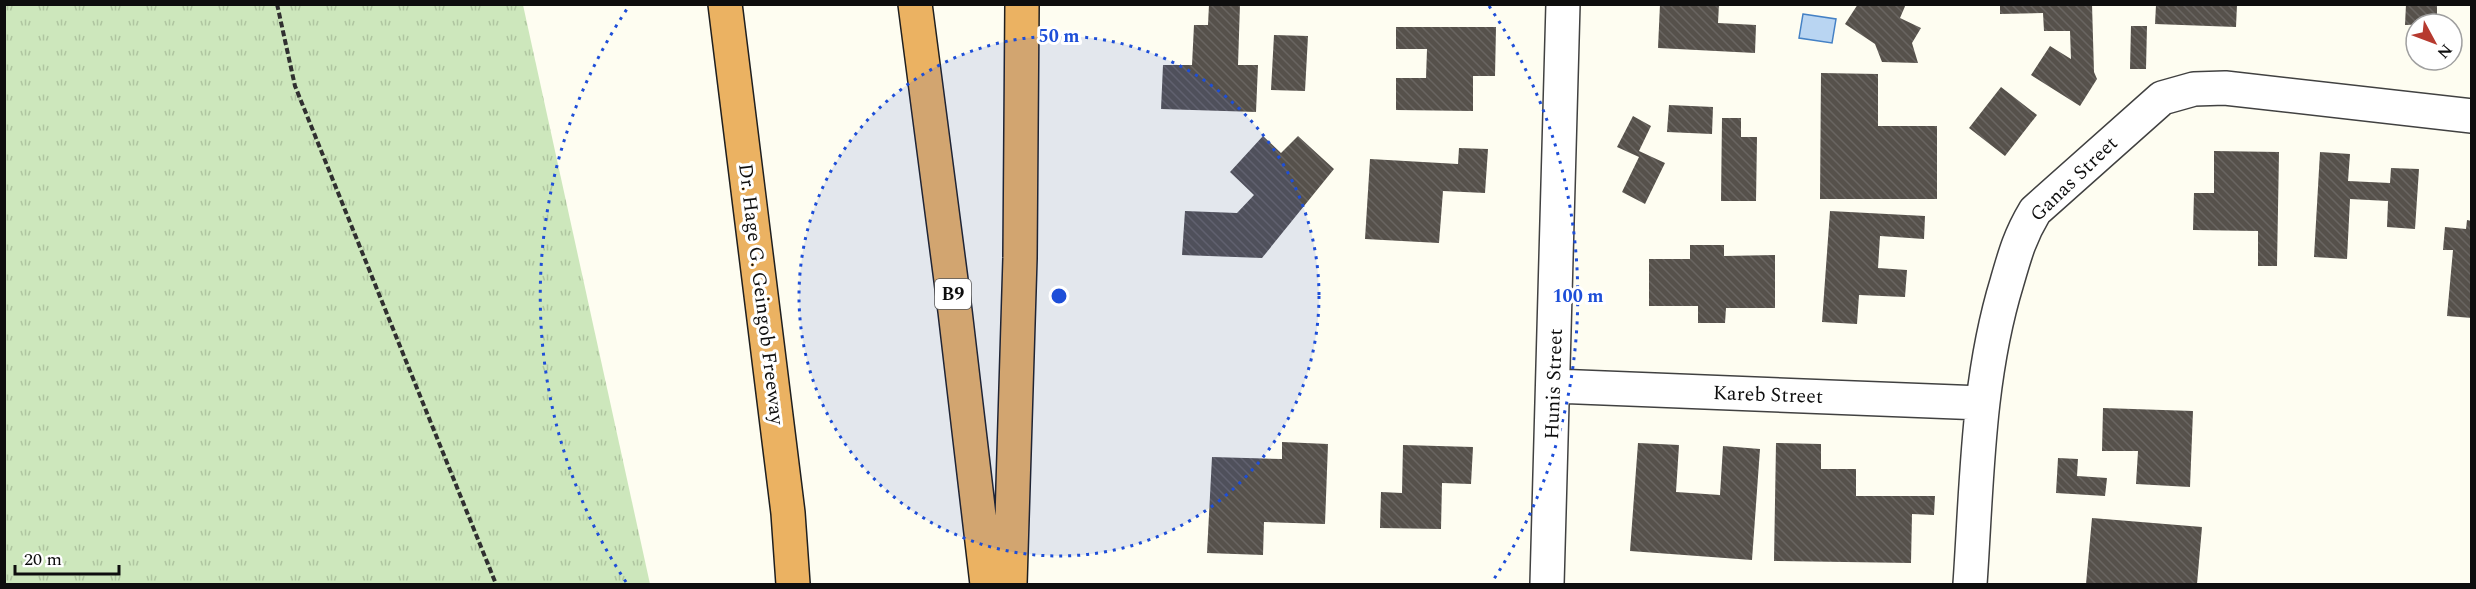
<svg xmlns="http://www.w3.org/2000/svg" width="2476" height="589" viewBox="0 0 2476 589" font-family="Spectral,serif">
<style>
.grass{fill:url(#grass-tufts)}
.water{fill:#b9d5f2;stroke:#4481c5;stroke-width:1.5}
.building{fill:url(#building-back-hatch)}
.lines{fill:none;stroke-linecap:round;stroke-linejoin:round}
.minor-casing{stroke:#414141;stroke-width:36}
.highway-casing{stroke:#1f1f1f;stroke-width:36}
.path{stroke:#303030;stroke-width:4;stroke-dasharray:6 3;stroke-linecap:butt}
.minor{stroke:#fff;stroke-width:33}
.highway{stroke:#ebb262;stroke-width:33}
.ring{fill:none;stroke:#1d4ed8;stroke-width:3;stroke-dasharray:3 6}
.labels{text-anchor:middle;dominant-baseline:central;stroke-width:6;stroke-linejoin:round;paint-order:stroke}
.shield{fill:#fff;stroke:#565656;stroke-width:1.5}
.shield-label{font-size:18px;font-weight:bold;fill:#0e0e0e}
.street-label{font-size:20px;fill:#0e0e0e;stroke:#fff}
.centre{fill:#1d4ed8;stroke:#fff;stroke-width:3}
.ring-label{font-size:18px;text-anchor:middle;font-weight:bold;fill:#1d4ed8;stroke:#fff;stroke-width:6;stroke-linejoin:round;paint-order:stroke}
</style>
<defs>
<pattern id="grass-tufts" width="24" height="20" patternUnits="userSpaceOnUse" patternTransform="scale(1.5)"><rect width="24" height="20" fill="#cde7bc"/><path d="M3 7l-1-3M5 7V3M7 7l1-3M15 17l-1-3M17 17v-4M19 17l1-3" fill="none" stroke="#afc5a0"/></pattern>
<pattern id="building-back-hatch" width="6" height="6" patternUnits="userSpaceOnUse" patternTransform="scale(1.5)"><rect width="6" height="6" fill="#56514b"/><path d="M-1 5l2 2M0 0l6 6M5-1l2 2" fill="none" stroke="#696561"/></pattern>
</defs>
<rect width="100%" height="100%" fill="#fefdf1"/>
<path class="grass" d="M4,5h519l127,579h-645z"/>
<path class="water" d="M1803,14l33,5 -4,24 -33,-5z"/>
<path class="building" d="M1209,4h31l-2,61h20l-2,47 -95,-3 2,-44h29l2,-40h14z
M1660,4h59l-1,19 38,2 -1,28 -97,-5z
M1858,4h48l-6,14 21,10 -9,15 6,20 -36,-1 -7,-18 -30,-20z
M2000,4h92l2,68 3,7 -17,27 -49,-31 19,-29 21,13 -1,-28h-26l-1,-18 -43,1z
M2406,4h31v20l-32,1z
M2156,5h81l-1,22 -81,-3z
M2131,26h16l-1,43h-16z
M1396,27h100l-1,49h-22v35l-77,-1v-32h30l1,-29h-31z
M1274,35l34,1 -3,55 -34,-1z
M1821,73l57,1v52h59v73h-117z
M2001,87l36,28 -32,41 -36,-28z
M1669,105l44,2 -1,27 -45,-2z
M1633,116l18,10 -12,25 26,12 -20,41 -23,-12 17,-35 -22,-10z
M1722,118h19v19h16l-1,64h-35z
M1263,136l18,17 17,-17 36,33 -72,89 -80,-3 3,-44 52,2 17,-18 -24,-23z
M1459,148l29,1 -3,44 -42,-2 -4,52 -74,-4 5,-80 88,5z
M2214,151l65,1 -2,114h-19v-35l-65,-1 1,-37h20z
M2320,152l30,2 -2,27 42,2 1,-15 28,1 -4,60 -28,-2 1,-26 -38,-2 -3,60 -33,-2z
M1830,211l95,5 -1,23 -44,-3 -2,32 29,2 -2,27 -46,-2 -2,29 -35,-2z
M2467,220l5,1v97l-25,-2 6,-66h-10l2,-23 21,2z
M1690,245h34v11l51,-1v53h-49l-1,15h-27v-17h-49v-47h41z
M2103,408l90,3 -3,76 -54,-3 2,-33h-36z
M1282,442l46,2 -3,80 -61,-2 -1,33 -56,-2 5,-96 70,2z
M1638,443l41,2 -3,47 44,3 3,-49 37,3 -8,111 -122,-9z
M1776,443l45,1v25h35v27h79l-1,19 -22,-1 -1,49 -137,-2z
M1403,445l70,2 -2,37 -29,-1 -1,46 -61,-1 1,-36 21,1z
M2058,458l20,1 -1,17 30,2 -2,18 -49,-3z
M2092,518l110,9 -5,57h-111z"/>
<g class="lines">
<defs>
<path id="minor" d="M1554,386l428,17
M1547,584l16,-580
M1970,584c7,-100 7,-204 37,-302 8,-28 13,-46 28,-71l127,-113 32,-9 31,-1 247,28"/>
<path id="highway" d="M725,4l63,509 5,71
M915,4l40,307 32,273
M1010,584l10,-326 2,-254"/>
</defs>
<use href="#minor" class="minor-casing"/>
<use href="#highway" class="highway-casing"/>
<path class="path" d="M277,4l18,82 201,498"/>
<use href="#minor" class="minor"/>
<use href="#highway" class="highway"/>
</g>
<circle cx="1059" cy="296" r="260" fill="#1d4ed8" fill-opacity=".12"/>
<g class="ring">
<circle cx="1059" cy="296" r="260"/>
<path d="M626 582A519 519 0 0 1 629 6M1489 6A519 519 0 0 1 1492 582"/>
</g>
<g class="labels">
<rect class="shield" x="935" y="279" width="36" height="30" rx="4.5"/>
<g class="shield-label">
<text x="953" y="294">B9</text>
</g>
<g class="street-label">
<text transform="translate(2074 179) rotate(-44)">Ganas Street</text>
<text transform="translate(761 294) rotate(83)">Dr. Hage G. Geingob Freeway</text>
<text transform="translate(1554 384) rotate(-88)">Hunis Street</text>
<text transform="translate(1768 395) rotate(2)">Kareb Street</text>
</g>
</g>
<circle cx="1059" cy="296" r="9" class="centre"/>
<g class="ring-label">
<text x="1059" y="42">50 m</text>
<text x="1578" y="302">100 m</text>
</g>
<rect width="2476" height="589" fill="none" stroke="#0e0e0e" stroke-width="12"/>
<g transform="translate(2434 42) rotate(131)"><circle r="28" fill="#ffffff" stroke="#9f9f9f" stroke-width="1.5"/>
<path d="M0-4.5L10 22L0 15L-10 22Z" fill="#b63a2f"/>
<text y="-9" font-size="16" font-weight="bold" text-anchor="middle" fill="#0e0e0e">N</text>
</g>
<path d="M15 565v9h104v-9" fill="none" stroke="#0e0e0e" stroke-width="3"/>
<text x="24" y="565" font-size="18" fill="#0e0e0e" stroke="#ffffff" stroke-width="4.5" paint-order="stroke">20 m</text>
</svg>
